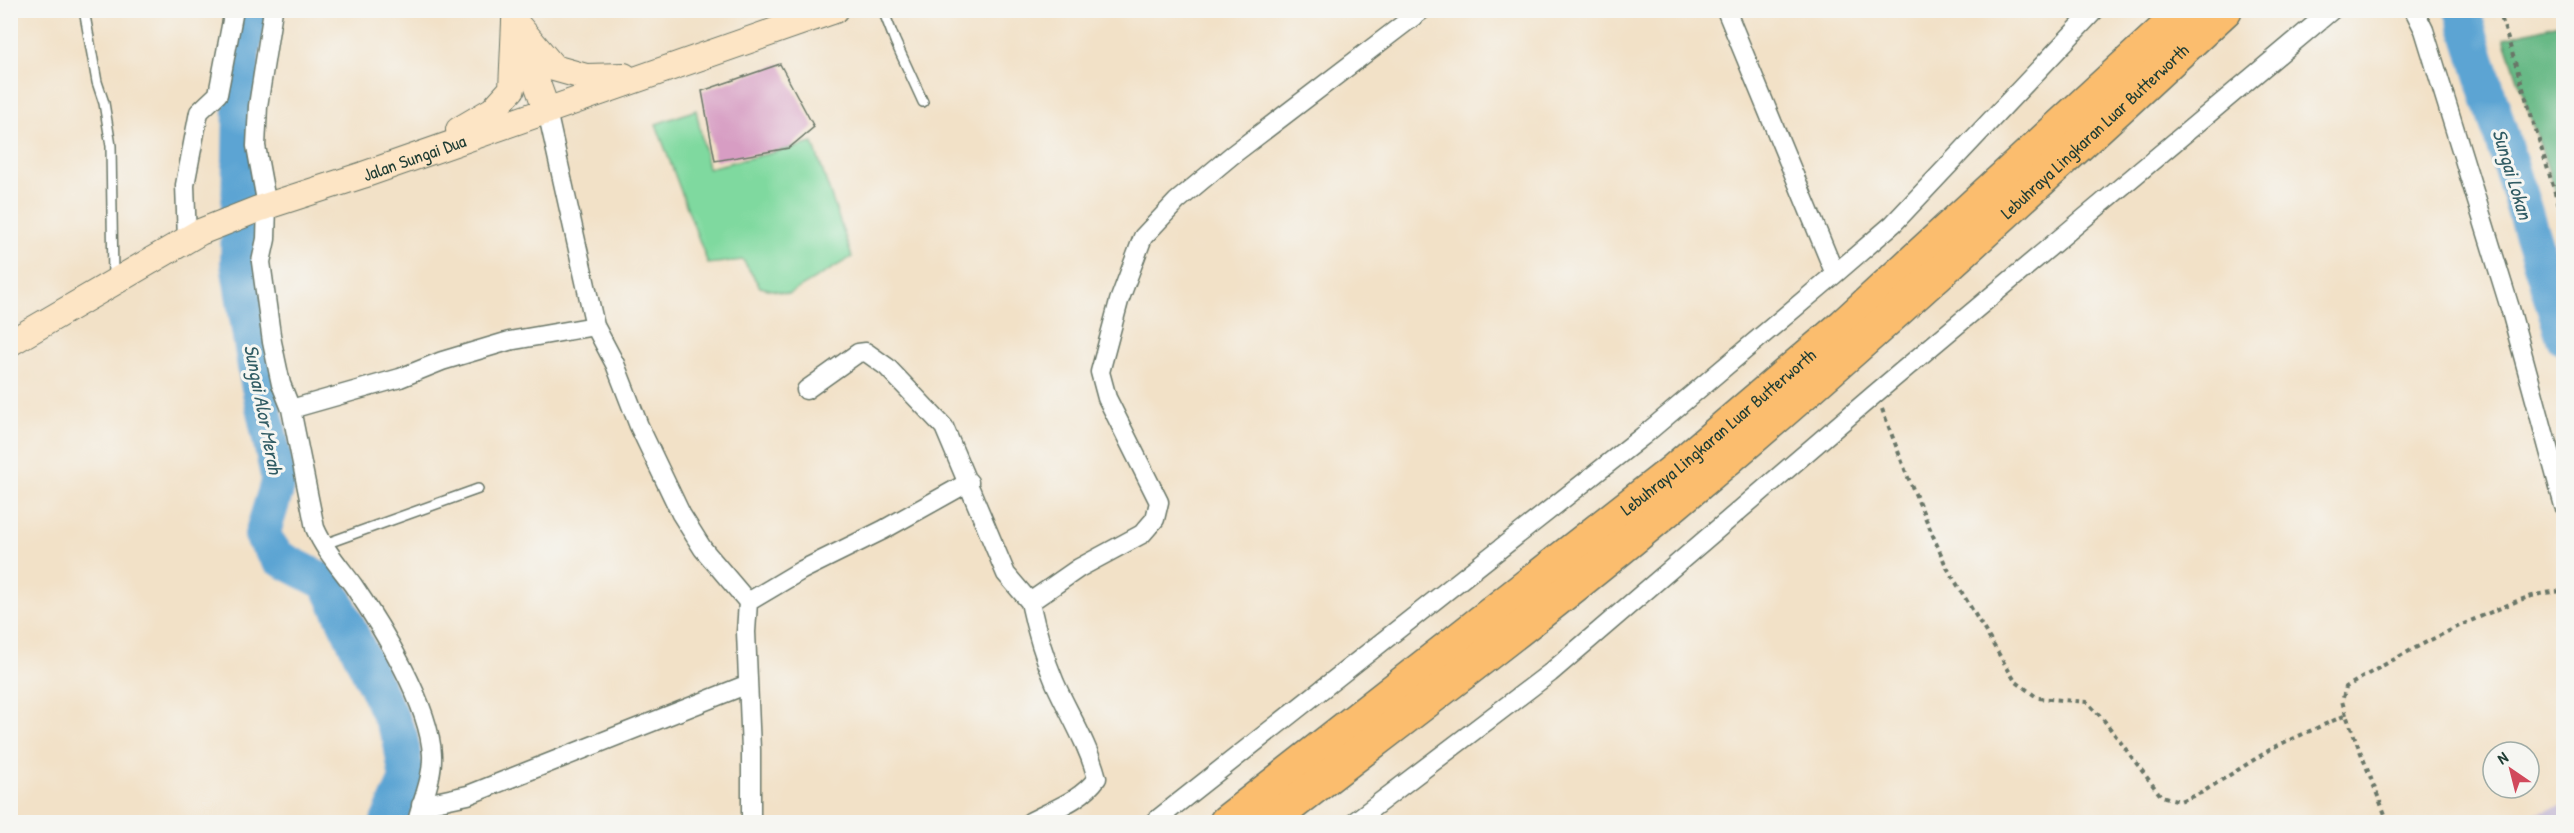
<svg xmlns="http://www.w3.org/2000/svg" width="2574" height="833" viewBox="0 0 2574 833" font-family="'Patrick Hand',sans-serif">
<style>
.industrial{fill:#c9bfd7}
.green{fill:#7fd99f;stroke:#4f8b6a;stroke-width:1.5}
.forest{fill:#67b986;stroke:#437b5d;stroke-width:1.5}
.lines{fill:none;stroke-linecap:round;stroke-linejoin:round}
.river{stroke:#5ca4d3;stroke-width:36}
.building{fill:#d79dc3}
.lane-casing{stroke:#697667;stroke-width:12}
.street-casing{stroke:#697667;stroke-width:21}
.secondary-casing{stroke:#697667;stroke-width:28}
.highway-casing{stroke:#697667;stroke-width:36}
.path{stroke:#697667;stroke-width:4;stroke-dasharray:4.5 4.5;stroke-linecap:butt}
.lane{stroke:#fff;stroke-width:9}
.street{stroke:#fff;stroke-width:18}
.secondary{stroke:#fde5c5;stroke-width:26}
.highway{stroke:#fbbd6e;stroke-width:33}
.labels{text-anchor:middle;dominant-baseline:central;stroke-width:6;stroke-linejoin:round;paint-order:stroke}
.street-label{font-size:18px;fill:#1f3d34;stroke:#f6f6f2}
.water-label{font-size:20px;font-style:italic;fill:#315c64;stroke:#f6f6f2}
</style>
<rect width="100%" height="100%" fill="#f6f6f2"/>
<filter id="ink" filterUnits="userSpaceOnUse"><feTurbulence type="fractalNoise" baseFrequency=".0167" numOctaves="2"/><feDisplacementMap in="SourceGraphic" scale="12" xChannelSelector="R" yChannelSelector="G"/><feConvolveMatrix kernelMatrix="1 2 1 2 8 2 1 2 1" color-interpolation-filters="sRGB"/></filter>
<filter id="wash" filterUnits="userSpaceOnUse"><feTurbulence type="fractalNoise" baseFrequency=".008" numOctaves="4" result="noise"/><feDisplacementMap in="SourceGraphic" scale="24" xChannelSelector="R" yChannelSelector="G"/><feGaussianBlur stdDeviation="1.35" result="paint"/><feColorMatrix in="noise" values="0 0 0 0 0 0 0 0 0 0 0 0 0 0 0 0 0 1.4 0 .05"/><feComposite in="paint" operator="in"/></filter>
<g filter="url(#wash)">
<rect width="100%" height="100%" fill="#f2e1c7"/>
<path class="industrial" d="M2563,805v17h-61z"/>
<path class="green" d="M696,110l12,58 105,-25 39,114 -63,37 -29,-7 -17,-27 -35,4 -52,-140z"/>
<path class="forest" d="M2563,23h1l-1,191 -59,-176z"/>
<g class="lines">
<path class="river" d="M251,10l-9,44 -4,209 19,115 22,102 -17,55 15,22 50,26 73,154 7,42 -19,43
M2462,10l102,328"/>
</g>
<g id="blocks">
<path class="building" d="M780,64l34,63 -25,21 -74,13 -13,-70z"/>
</g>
</g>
<g filter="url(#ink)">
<use href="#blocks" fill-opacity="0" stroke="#697667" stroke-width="1.5"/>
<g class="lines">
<defs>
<path id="lane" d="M84,10l13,72 7,21 7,43 2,132
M883,10l12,31 28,61
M322,545l156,-56"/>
<path id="street" d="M273,10l-15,96 -2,40 11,60 -1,33 -5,23 11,80 9,42 10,25 24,119c9,21 24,38 38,57 28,41 77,120 79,170 1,23 -10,46 -15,67
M1726,10l109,264
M2414,10l10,20 86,278 54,198
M547,111l48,215 20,38 24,62 42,88 22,35 45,53 -2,30 5,118v72
M187,239l-2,-54 14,-73 19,-18 16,-84
M806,390l52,-37 8,-1 21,15 57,60 62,147 24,28
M291,409l109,-31 42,-17 67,-20 86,-15
M748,602l54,-32 81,-40 86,-48
M421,805l47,-10 280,-111
M1030,822c22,-12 52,-22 67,-44 -9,-34 -28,-64 -42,-95 -11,-26 -19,-53 -25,-81l49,-34 63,-34 13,-15 4,-17 -52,-104 -7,-26 19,-71 24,-64 34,-36 54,-45 191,-146
M1154,822l489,-386 192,-162 58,-50 202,-214
M1354,822l196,-149 326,-280 456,-383"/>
<g id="secondary">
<path d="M515,22l39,46 32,9 38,-1"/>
<path d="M521,39l26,72"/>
<path d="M459,130l34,-20 19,-21 3,-67"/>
<path id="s1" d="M10,343l190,-111 58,-23 105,-34 472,-165"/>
</g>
<g id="highway">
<path id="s2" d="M1226,822l446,-350 172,-147 342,-315"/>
<path id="s3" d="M1269,822c141,-109 285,-216 421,-331 184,-155 359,-318 535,-481"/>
</g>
</defs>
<use href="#lane" class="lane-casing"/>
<use href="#street" class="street-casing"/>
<use href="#secondary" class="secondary-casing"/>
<use href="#highway" class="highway-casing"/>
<path class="path" d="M2499,10l65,212
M1882,409l25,66 39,91 69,115 23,17 49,4 16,17 58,77 19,5 21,-8 75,-47 70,-31 42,107
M2346,715l-4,-14 4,-14c47,-28 93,-53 143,-74 28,-12 43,-20 75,-22"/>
<use href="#lane" class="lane"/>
<use href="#street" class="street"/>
<use href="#secondary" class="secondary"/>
<use href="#highway" class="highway"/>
</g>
</g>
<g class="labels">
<g class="street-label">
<text stroke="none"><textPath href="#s3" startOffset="1077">Lebuhraya Lingkaran Luar Butterworth</textPath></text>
<text stroke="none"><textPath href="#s1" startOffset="447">Jalan Sungai Dua</textPath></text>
<text stroke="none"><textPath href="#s2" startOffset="628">Lebuhraya Lingkaran Luar Butterworth</textPath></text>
</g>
<g class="water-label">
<text transform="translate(2513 174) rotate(73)">Sungai Lokan</text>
<text transform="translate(264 409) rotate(79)">Sungai Alor Merah</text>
</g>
</g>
<rect width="2574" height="833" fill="none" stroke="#f6f6f2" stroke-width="36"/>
<g transform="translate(2511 770) rotate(325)"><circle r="28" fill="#f6f6f2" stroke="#a0aca6" stroke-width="1.5"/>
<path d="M0-4.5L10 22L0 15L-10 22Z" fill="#d1495b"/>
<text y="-9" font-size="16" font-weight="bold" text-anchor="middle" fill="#1f3d34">N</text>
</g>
</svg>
